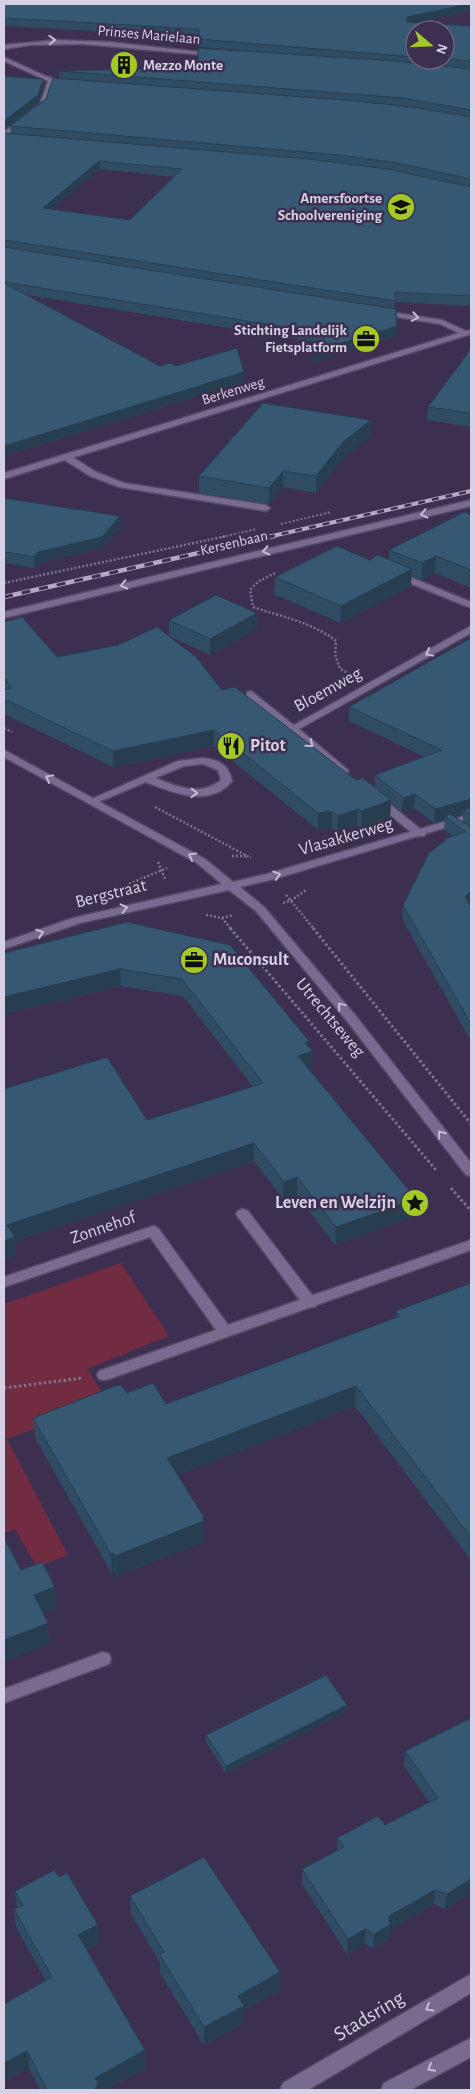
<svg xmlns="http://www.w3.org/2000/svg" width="475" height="2094" viewBox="0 0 475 2094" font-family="'Alegreya Sans',sans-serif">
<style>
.green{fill:#712c42}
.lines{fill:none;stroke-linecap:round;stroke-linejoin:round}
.lane-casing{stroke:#564b66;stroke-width:3}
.street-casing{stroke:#564b66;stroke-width:3}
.secondary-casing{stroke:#564b66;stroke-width:3}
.path-far2{stroke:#7e738e;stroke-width:2;stroke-dasharray:2 2;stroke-linecap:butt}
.path-far1{stroke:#7e738e;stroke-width:2.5;stroke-dasharray:2 2;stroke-linecap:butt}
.path{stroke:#7e738e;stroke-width:3;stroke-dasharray:2.5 2.5;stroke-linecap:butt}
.lane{fill:#796b8f;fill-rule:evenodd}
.street{fill:#796b8f;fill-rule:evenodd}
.secondary{fill:#796b8f;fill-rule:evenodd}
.rail-far1-casing{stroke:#b4abc2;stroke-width:4}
.rail-casing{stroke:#b4abc2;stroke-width:4.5}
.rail-far1{stroke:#3d2f50;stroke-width:2.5;stroke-dasharray:7;stroke-linecap:butt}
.rail{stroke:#3d2f50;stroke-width:3;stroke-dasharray:9;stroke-linecap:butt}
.wall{fill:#2f4c62;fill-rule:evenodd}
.shaded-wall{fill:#263e50}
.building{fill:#375872;stroke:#263e50;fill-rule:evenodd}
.oneway{stroke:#c5bcd3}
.labels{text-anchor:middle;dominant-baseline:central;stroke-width:5;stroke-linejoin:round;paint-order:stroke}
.far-street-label{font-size:15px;fill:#d8d0e4;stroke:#3d2f50}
.far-poi-label{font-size:15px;font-weight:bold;fill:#d8d0e4;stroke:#3d2f50;text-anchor:end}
.street-label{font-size:18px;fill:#d8d0e4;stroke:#3d2f50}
.poi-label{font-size:18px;font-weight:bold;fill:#d8d0e4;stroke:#3d2f50;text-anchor:start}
.near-street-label{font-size:21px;fill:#d8d0e4;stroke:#3d2f50}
</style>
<rect width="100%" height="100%" fill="#3d2f50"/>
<path class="green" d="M121,1263l48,73 -82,33 21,32 -101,38 61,116 -31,12 -22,-38 -11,4v-229z"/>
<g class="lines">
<defs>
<path id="lane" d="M63,455h6l27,17 28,11 142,22 4,3 -4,3 -147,-24 -29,-11 -27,-17z
M251,691l45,36v4h-8l-41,-35v-4z
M203,758c16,2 26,7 29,23 -22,27 -59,12 -86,1l-50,21h-8l-1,-2 91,-40zM203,764l15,6 3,10c-20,17 -43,7 -66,-2l29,-12z
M243,1209l5,2 67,88 2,4 -2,4h-10l-67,-90 -2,-3 2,-3z
M103,1652l6,2 2,5 -2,5 -105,39v-14z"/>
<path id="street" d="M57,40l52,2 109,12 -3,2 -132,-12 -53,1 -26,4v-4z
M4,57l41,19 26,8 -3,2 -15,-3 -8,23 -41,31v-5l36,-28 8,-23 -44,-20z
M376,310l66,10 24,11 5,-1v4l-467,145v-6l455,-140 -19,-9 -61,-10h-3z
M395,571l76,31v6l-79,-32v-4z
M471,626v7l-172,96 49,41v4h-8l-53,-45z
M377,796l4,1 43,35 2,2 -2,2h-8l-43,-35 -1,-2 1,-2z
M153,1226l5,2 70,97 243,-85v10l-362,129 -5,1 -5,-1 -2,-4 2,-4 117,-41 -66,-93 -146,50v-10z
M471,1974v19l-163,97h-28l3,-7z"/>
<path id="secondary" d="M471,500v6l-467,112v-6z
M4,750l201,109 28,23 34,-8 204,-60v6l-197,59 -34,8 24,20 91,108 116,148v13l-5,-1 -119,-154 -91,-110 -27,-21 -149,33 -76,26v-7l69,-24 149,-34 -25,-21 -193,-106z
M471,2038v19l-61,33h-29l3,-7z"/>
</defs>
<use href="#lane" class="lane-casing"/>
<use href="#street" class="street-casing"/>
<use href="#secondary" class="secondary-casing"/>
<path class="path-far2" d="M281,524l50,-12
M222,537l35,-8"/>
<path class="path-far1" d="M275,573l-16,8 -9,9 3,17c29,10 59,15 83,34l-1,13 5,15 10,5
M4,583l223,-47
M4,728l8,4
M155,807l96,51
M232,856h16
M158,862l7,17
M129,884l38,-16
M286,895l28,34
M283,903l9,-3 14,-10
M206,915l16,3 9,11
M222,918l11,-3"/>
<path class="path" d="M230,928l206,242
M313,928l158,196
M451,1188l20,23
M4,1388l79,-10"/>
<use href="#lane" class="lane"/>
<use href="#street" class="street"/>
<use href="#secondary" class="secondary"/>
<defs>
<path id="rail-far1" d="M268,537l203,-46"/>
<path id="rail" d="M4,597l270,-61"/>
</defs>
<use href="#rail-far1" class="rail-far1-casing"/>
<use href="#rail" class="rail-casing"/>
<use href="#rail-far1" class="rail-far1"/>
<use href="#rail" class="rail"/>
</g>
<path class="wall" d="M4,4h467v7l-57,12 57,3v274l-1,6 -75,-4 1,34 -83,26v-10l8,-9 -294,-48 133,71h16l68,6v10l-240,74v-323l7,1 -1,-8 36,-27 14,-21 -1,-7 139,-3 65,-16 -64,-5v-10l-195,-11zM415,30h30v30h-30zM100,169l74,8 -44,43 -78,-11z
M471,350v77l-44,-7 1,-13z
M371,436l-29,23 -26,34 -33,-6 -14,17 -70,-11v-17z
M4,498l117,29 -19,21 -63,15 -5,5 -30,-5z
M471,515v73l-36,-15 -13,7 -11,-4v10l-71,37 -66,-29 1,-17 95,-17h19v-10z
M169,620l88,8 -47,27 -41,-19 53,54 134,90 19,7v-12l50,-18 -76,-36v-14l122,-69v266l-1,1 1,2v134l-69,-122 1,-14 41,-63v-3l9,-3 -9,-6 1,-10 -11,3 -20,-15 -12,4 -11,-10 -1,15 -29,11 -4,-3 -20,7 -5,-4 -14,2 -104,-84 -101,21 -109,-53v-92l53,35 112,-21zM463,815v7l-8,-5z
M127,922l182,119v6l3,22 -2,1 105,146 -80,29 -38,-50 -14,4 -29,-38 -239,80 1,14 -12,4v-170l143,31 106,-33 -70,-91 -62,-10 -117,28v-61z
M471,1283v277l-116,-154 -178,69 27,42v25l-88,34 -1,-3 -3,1 -77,-136 -2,-20 94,-25 39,11 230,-86v-7z
M347,1705l-1,7 -120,61 -20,-31v-7z
M471,1718v174l-26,17 -11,-5 -44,26 -1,9 -16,9 -8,-4 -18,10 -45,-70v-15l35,-17v-14l48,-13 44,-23 -25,-36 1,-15z
M15,1891l85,52 -14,7 60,118 -39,22h-67l-11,-22 -25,14v-78l42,-23 -30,-54 -2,-18 3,-1z
M130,1896l150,76v18l-36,20v13l-40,22 -44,-72v-10l-29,-49z"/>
<path class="shaded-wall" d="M469,4h2v7l-64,13v-7z
M43,79l1,8 -6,16 -34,27v-9z
M99,161l1,8 -57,48v-9z
M471,293v7l-1,6v-10z
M397,326l-1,10 -83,26v-10z
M244,372v10l-240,74v-10z
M371,420v16l-29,23 -26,34v-17l26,-33z
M283,471v16l-14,17v-16z
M120,516l1,11 -19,21 -63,15 -5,5v-11l4,-5z
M436,556l-1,17 -13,7v-17z
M412,569l-1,17 -71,37 1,-17z
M257,613v15l-47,27v-16z
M214,730v16l-101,21v-16z
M415,794l-1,14 -12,4 1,-14z
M471,799v14l-8,-3v5l-14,4 -4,-3v4l-11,3 1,-14z
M391,800l-1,17 -29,11 1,-17z
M358,809l-1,16 -20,7 1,-16z
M332,811v17l-14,2v-17z
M471,891v13l-7,8 1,-15z
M120,969l1,17 -117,28v-17z
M309,1041v12l4,-2 -1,18 -14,4v-17l7,-13z
M254,1143v18l-239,80 1,14 -12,4v-18l3,-16z
M297,1177v18l-14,4 1,-17z
M416,1199l-1,17 -80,29 1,-18z
M356,1386l-1,20 -187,73 -1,-21z
M204,1517v25l-88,34 -1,-20z
M114,1553l1,20 -3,1 -1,-20z
M55,1587l2,20 -21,9 -2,-21z
M48,1623l2,20 -46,19v-22z
M347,1705l-1,7 -120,61v-7z
M471,1879v13l-26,17 2,-15z
M435,1890l-1,14 -44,26 -1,9 -16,9 1,-14 15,-18z
M98,1925l2,18 -21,10 -1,-18z
M366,1929l-1,15 -18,10 1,-15z
M280,1972v18l-36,20v13l-40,22v-18l34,-31z
M145,2050l1,18 -39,22h-12v-12z
M27,2051l2,17 -25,14v-19z"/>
<path class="building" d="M4,4h465l-62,13v5l64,4v35l-26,-2v-29h-30v27l-216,-18v-10l-195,-11z
M198,48l197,13 76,8v41l-68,-12 -344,-27 139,-3z
M4,76l39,3 -5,16 -34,26z
M53,78l304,23 61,7 53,9v62l-73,-16 -59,-8 -329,-29 36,-27z
M4,133l305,26 78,10 84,18v106l-1,3 -75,-4v9l-391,-61zM99,161l83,8 -52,51 -87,-12z
M4,247l392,62 1,17 -84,26 15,-18 -324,-52z
M4,283l156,83 11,-3 5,3 61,-18 7,24 -240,74z
M470,350h1v63l-43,-6z
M263,403l108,17 -29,23 -26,33 -33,-5 -14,17 -70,-12z
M4,498l116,18 -18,21 -64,15 -4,5 -30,-5z
M464,512l7,3v55l-35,-14 -14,7 -33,-13z
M337,546l33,14 8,-5 34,14 -71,37 -66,-29z
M216,595l41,18 -47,26 -41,-19z
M22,617l35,40 61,-12 39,-18 39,30 26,33 13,-3 121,93 7,-2 28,22 -29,11 -4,-2 -20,7 -6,-5 -14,2 -104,-83 -101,21 -109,-52v-9l7,-2 -7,-11v-55z
M471,638v161l-36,10 -20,-15 -12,4 -28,-23 67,-25 -93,-43z
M471,808v7l-8,-5z
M450,814l21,13v64l-6,6 6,10v117l-68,-119 26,-52 17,-13 -2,-1 22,-7 -21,-16z
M127,922l103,23 79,96 -4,2 8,8 -15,5 118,143 -80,28 -39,-50 -13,5 -30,-39 -247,82 8,12 -11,4v-152l103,-32 40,63 116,-37 -81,-104 -62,-10 -116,28v-44z
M471,1283v254l-115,-151 -189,72 37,59 -2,1 2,3 -89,35 -1,-3 -3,1 -78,-136 82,-32 6,-1 6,8 26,-10 13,21 234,-88 -4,-5z
M4,1537l17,33 21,-8 13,25 -21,8 14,28 -44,17z
M326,1675l21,30 -121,61 -20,-31z
M471,1718v161l-24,15 -12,-4 -46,26 1,9 -16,9 -8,-5 -18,10 -46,-70 42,-22 -7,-9 41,-22 7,9 53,-27 -33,-47z
M204,1857l76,115 -42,24 6,10 -40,21 -44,-72 4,-3 -34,-56z
M54,1870l5,7 8,-4 31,52 -20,10 67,115 -50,28 3,5 -3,7h-48l-20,-39 -23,12v-59l48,-27 -38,-68 9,-3 -8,-15z"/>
<defs><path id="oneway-chevron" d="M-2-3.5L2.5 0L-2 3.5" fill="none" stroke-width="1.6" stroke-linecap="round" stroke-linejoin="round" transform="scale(1.25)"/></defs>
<g class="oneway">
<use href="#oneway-chevron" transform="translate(52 40) rotate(-2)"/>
<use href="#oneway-chevron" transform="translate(415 317) rotate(10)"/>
<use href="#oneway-chevron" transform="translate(424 514) rotate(167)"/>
<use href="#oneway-chevron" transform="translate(266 551) rotate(167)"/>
<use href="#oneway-chevron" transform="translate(124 585) rotate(166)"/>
<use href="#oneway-chevron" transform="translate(429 653) rotate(151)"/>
<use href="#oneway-chevron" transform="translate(310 744) rotate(39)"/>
<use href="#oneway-chevron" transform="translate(49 778) rotate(-151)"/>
<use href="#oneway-chevron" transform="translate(194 793) rotate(2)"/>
<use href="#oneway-chevron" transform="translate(192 856) rotate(-151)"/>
<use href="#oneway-chevron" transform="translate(277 875) rotate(-17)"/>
<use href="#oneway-chevron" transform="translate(124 908) rotate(-14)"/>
<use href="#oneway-chevron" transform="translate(40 933) rotate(-20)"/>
<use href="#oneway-chevron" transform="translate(341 1006) rotate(-130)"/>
<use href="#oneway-chevron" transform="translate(441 1134) rotate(-128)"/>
<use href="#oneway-chevron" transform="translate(429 2008) rotate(149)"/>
<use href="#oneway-chevron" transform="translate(431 2068) rotate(152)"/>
</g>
<defs>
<symbol id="building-disc" viewBox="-11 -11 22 22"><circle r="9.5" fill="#a3c927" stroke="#3d2f50"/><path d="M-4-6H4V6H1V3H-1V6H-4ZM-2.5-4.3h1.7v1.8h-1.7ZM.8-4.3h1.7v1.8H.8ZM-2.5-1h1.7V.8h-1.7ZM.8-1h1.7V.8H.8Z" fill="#111"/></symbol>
<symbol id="school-disc" viewBox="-11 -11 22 22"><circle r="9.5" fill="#a3c927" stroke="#3d2f50"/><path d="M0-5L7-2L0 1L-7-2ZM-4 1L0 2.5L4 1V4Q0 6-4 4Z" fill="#111"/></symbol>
<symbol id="office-disc" viewBox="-11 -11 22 22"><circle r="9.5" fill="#a3c927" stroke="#3d2f50"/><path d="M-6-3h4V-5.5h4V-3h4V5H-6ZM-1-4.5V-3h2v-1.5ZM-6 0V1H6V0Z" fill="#111"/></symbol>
<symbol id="restaurant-disc" viewBox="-11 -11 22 22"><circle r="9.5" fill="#a3c927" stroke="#3d2f50"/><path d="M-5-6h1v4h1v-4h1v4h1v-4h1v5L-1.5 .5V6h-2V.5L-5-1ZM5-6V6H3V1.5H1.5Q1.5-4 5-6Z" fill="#111"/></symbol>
<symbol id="sight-disc" viewBox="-11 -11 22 22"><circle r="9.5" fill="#a3c927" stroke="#3d2f50"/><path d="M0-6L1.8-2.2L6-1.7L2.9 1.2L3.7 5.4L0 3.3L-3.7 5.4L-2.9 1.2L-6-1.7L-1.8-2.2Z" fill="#111"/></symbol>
</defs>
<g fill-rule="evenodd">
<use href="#building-disc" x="108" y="49" width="32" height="32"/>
<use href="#school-disc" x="385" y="191" width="32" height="32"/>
<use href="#office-disc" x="350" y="323" width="32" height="32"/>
<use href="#restaurant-disc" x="215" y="730" width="32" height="32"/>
<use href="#office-disc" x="178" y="944" width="32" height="32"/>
<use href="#sight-disc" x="399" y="1187" width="32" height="32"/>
</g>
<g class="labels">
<g class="far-street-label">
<text transform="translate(149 35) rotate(5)">Prinses Marielaan</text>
<text transform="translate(233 391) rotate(-17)">Berkenweg</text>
<text transform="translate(234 543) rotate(-13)">Kersenbaan</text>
</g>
<g class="far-poi-label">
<text x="143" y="65" text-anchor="start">Mezzo Monte</text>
<text x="382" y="198">Amersfoortse<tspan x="382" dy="17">Schoolvereniging</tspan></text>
<text x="347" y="330">Stichting Landelijk<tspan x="347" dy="17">Fietsplatform</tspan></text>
</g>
<g class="street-label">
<text transform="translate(328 690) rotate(-29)">Bloemweg</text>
<text transform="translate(346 837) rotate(-16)">Vlasakkerweg</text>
<text transform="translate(111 894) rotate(-14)">Bergstraat</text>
<text transform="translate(330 1018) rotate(50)">Utrechtseweg</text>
<text transform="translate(103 1228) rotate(-19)">Zonnehof</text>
</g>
<g class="poi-label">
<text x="250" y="746">Pitot</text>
<text x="213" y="960">Muconsult</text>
<text x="396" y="1203" text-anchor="end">Leven en Welzijn</text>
</g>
<g class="near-street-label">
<text transform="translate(369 2016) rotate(-31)">Stadsring</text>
</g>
</g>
<rect width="475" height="2094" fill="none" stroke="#d8d0e4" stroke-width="10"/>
<g transform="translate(430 45) rotate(109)"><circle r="24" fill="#3d2f50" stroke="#7b6f8b"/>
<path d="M0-4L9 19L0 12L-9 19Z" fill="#a3c927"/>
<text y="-8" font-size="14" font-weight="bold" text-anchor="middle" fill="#d8d0e4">N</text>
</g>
</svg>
